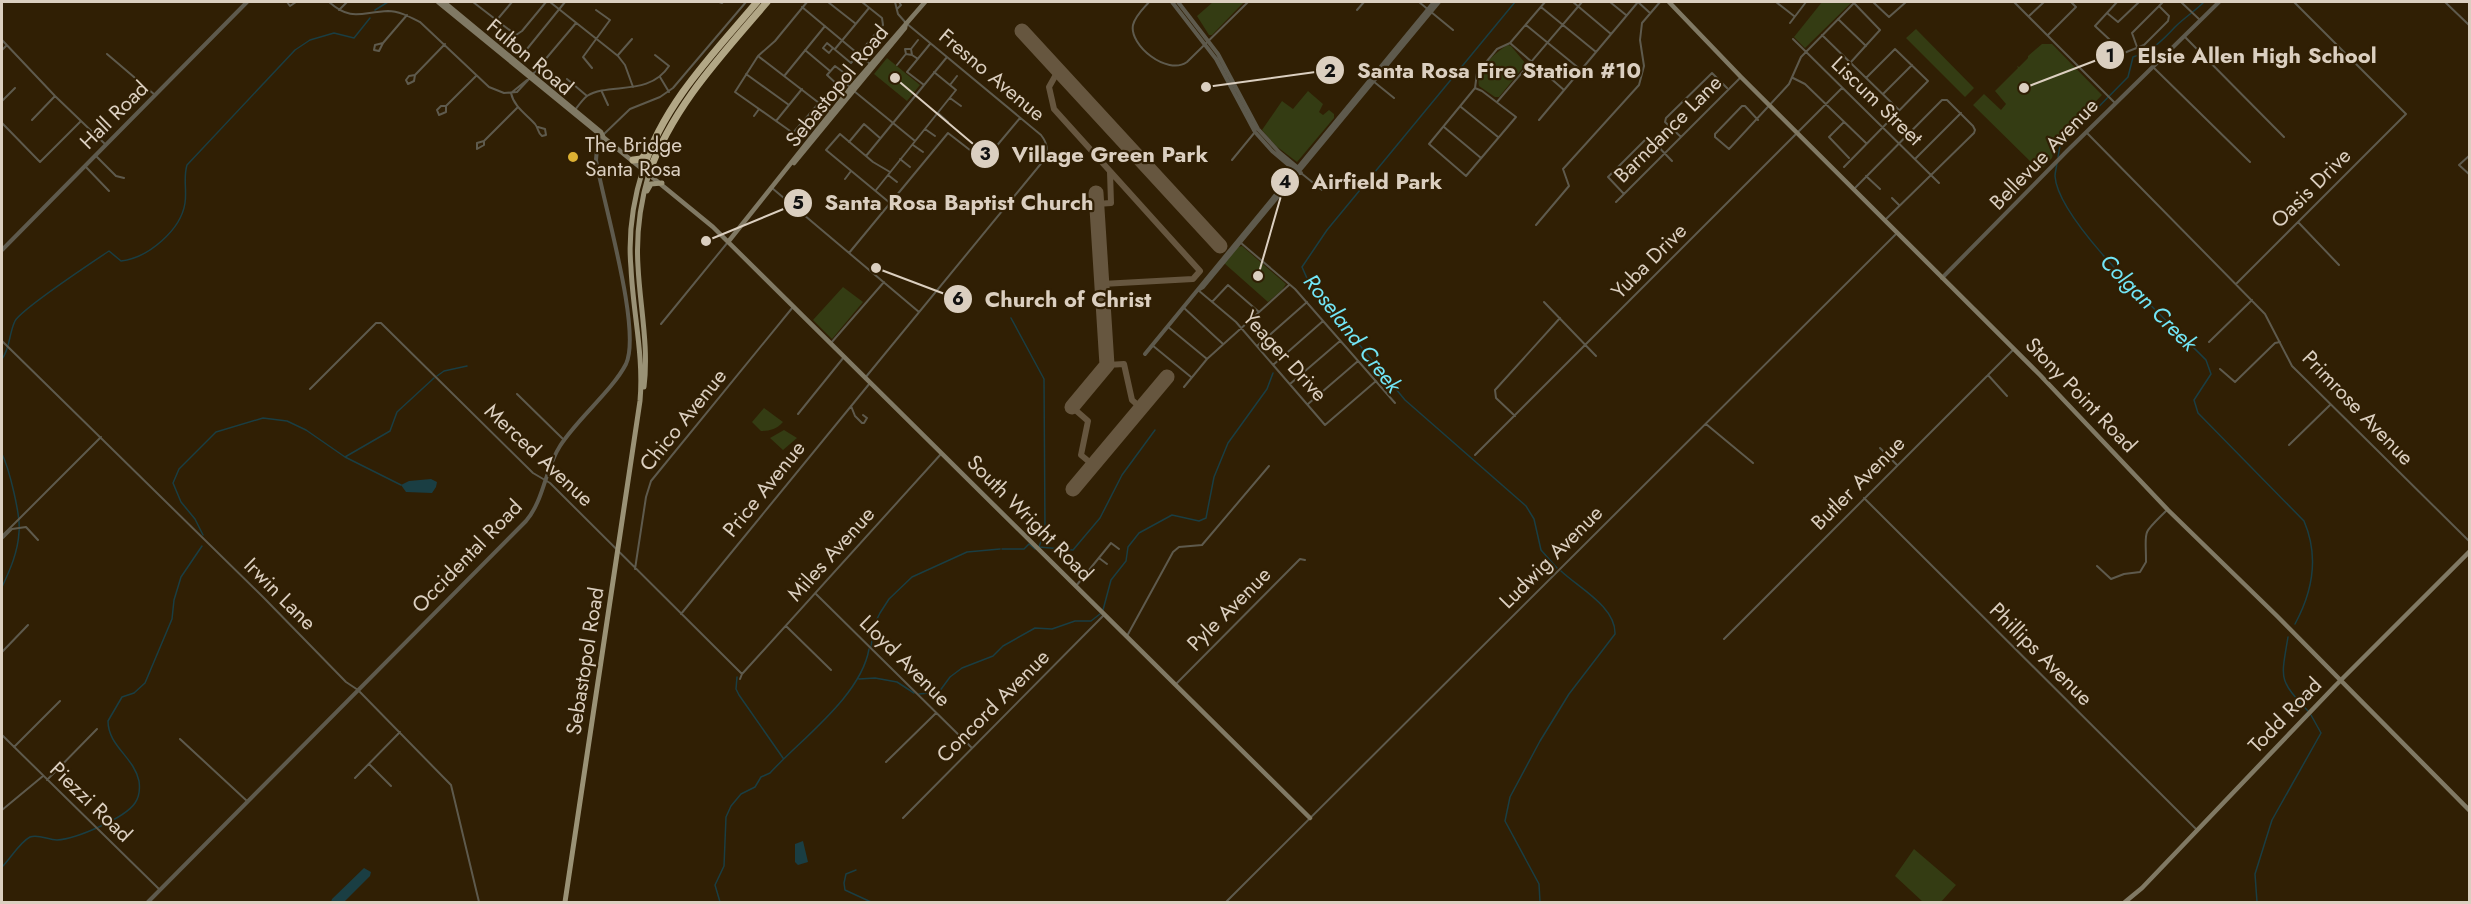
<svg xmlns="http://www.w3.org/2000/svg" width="2471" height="904" viewBox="0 0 2471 904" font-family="Jost,sans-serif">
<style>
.green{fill:#343c13}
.water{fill:#1a3e43}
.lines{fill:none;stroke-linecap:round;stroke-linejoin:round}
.stream{stroke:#1a3e43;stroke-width:1.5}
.taxiway{stroke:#66563f;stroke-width:6}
.runway{stroke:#66563f;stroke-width:15}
.minor{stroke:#5e5a4d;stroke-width:2}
.tertiary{stroke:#5e5a4d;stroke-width:4}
.secondary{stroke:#807964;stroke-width:4.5}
.primary{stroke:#9a9276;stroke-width:5}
.motorway{stroke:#b2a786;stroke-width:7}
.poi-dot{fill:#ddb133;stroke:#301f04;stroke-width:2}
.labels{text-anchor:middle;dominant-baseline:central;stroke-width:4.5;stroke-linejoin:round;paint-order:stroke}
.street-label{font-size:21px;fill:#dbcfc0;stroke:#301f04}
.poi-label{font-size:21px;fill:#dbcfc0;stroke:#301f04;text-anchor:start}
.water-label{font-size:22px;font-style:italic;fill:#72e6f7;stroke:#301f04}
.leader{fill:none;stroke:#dbcfc0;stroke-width:2}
.callout-dot{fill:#dbcfc0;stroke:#301f04;stroke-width:2}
.mark-label{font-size:18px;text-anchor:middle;font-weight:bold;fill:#111}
.callout-label{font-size:22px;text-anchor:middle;font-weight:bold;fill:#dbcfc0;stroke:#301f04;stroke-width:4.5;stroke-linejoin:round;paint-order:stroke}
</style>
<rect width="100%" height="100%" fill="#301f04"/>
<path class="green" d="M1213,2h31l-32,33h-3l-12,-19z
M1822,2h30l-47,46 -11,-11z
M1916,29l58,59 -9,9 -59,-59z
M2042,44h10l50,51 -40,41 -8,15 -2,7 -12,13 -67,-66 11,-11 17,16 5,-6 -11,-13 23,-23 -1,-2 2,1 9,-9v-2z
M1508,45l3,1 15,18 -27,33h-4l-16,-11c-4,-15 16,-34 29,-41z
M887,58l33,27 -13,16 -33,-27z
M1308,91l15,13 -4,8 4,3 6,-5 5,4v4l-37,44 -21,-16 -14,-16 20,-29 11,8z
M1242,246l44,38 -4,6 -14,12 -44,-39 14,-16z
M843,287l20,15 -31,37 -19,-19z
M764,408l19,14c-6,7 -13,9 -22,9l-9,-9z
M784,430l13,8 -14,12 -13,-12z
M1914,849l42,36 -15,17h-18l-28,-26z"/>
<path class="water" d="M431,479l6,3 -1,5 -4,6 -26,-1 -5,-7 8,-4z
M803,841l5,21 -10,3 -3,-3v-18z
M364,868l7,4 -1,4 -26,26h-13l1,-3z"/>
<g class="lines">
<path class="stream" d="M1515,2l-188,228 -25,37 8,18 95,115 121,106 8,13 7,31 16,18
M375,10l13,-8
M2058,157l2,-11 68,-69 5,-20c19,-6 29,-16 42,-30 9,-9 20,-16 29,-25
M2057,162c0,4 -2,10 -2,14 3,47 115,147 151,184l5,14 -17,26 4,13 106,108c15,35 9,70 -9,103
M1011,318l33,61 1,151 -6,17 34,3 27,-32 22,-43 33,-45
M2,359c8,-10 7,-26 13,-38 6,-11 79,-60 94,-70l12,10c27,-3 60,-31 64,-58 2,-14 -2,-25 2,-38l108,-115 15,-10 24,-7 20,5 16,-20
M437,376l7,-5 23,-5
M2,454c7,14 19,62 17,78 -1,20 -9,38 -17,55
M345,457l56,28
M203,535l-8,-16 -14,-17 -8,-19 6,-14 37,-37 47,-14 24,3 19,9 39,27 45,-26 7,-19 37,-34
M1002,549h22l5,-5 6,5
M1103,610l8,-30 15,-19 2,-14 11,-14 33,-18 27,6 7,-3 8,-41 14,-34 39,-54 6,-16
M2288,637c-7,43 -10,42 20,74
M871,647l3,-22 6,-12 9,-14 23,-22 55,-25 33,-3
M737,677l-1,12 3,6 44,63
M859,679l16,-1 22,4 17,11
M919,694l20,-2 11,-15 12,-9 31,-12 10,-10 32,-18 17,1 23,-8h16l9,-7
M2,867c8,-8 18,-25 28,-30 9,-3 18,3 27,3 19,-1 68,-22 78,-37 4,-6 5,-15 4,-22 -5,-24 -31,-35 -31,-60l14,-24 12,-4 11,-10 27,-64 2,-19 7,-23 21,-31
M856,870l-10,4 -2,9 1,7 26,12
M720,902l-5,-17 9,-19 2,-49 5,-11 10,-12 14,-7 6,-10 9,-4c31,-34 91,-77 99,-124
M1540,902l-1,-18 -34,-63 5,-24 30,-56 29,-47 46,-60c1,-27 -36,-46 -54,-63
M2257,902l-2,-28 17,-54 49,-87 -10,-18"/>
<path class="taxiway" d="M1058,71l-9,16 5,22 146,162 -7,8 -91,5
M1097,204l14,-1 -1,-31
M1107,365l17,-1 8,36 9,8
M1072,407l16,14 -7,34 12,10"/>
<path class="runway" d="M1022,31l198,215
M1072,407l35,-42 -11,-172
M1073,489l94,-112"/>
<path class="minor" d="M287,2l3,4 6,-4
M329,2c23,20 32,10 59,9 11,0 22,6 32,11l69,65 15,6 13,-1 12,-13
M473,2l43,33 6,-4 24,-29
M550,2l68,54 7,9 8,22
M719,2l3,1 1,-1
M807,2l-32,39 -17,15 -23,36 58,41 26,-30
M828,2l28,22
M1149,2c-5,6 -14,14 -16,23 -4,20 34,51 54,37l61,-60
M1419,2l34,28
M1573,2l38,32
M1610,2l16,13
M1776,2l18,14
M1873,2l16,15 17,-15
M2014,2l101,101
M2117,2l-22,24 29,27 20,-8 24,-24 1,-5 -10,-10
M2181,2l19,18
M2445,2l25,24
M802,7l67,56
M1541,7l55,45
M897,9l4,-4 -2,-3
M339,10l8,-8
M1357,10l7,-8
M2107,13l11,9 21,-20
M2029,16l15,-14
M1838,19l28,27
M496,21l16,-19
M1790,23l16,-21
M1526,25l55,45
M1822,35l77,75
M2048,35l28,-28 -5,-5
M2184,36l100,101
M1793,39l146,144
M2,40l53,56 51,49
M383,43l-4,8 -5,-1 1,-5 8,-2 24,-28
M1510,43l54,47
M2137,47l-5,-14 31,-31
M833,48l-4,5 -6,-5 4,-5 24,20 32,-38 -1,-7 -20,-16
M527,49l38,-47
M835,49l34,-41
M911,49l7,-9
M2,50l4,-4
M805,50l25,21
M107,54l48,41
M618,55l14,-16
M912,55l-1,-6h-6l1,5 6,1 6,4
M758,56l74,57
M1851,62l29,-32 -26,-27
M897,65l8,-10
M835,66l12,9 -8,11 -12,-11z
M2153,67l97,95
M592,68l-9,-11 27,-37 -14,-10
M533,74l43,-51
M746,74l43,31
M415,75l-1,6 -6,3 -2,-4 3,-4 6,-1 30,-31
M785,75l40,-49
M660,77l9,15
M1793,78l12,6 61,59
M567,79l20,17
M843,81l7,6
M1373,81l21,17
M924,85l-17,-13 23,-28
M950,85l7,-9
M1475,88l7,3 34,26 -50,59 -37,-32 46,-56 2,-15 20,-24 13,-6 35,-41
M854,91l61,50
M602,92l6,13
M511,93l16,-13
M511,93c3,14 15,21 24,31 4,5 2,8 7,12l4,-1 -1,-6 -7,-2
M1883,94l29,-29
M950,98l11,8
M2,101l13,-13
M1497,102l85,-100
M446,106v6l-7,3 -2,-5 4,-4h5l30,-30
M1461,107l37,30
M575,110c3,-4 8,-11 12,-14 22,-14 62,1 82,-30l-14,-11
M938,113l10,9
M754,116l5,-7
M32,120l23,-24
M1539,120l99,-118 12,11
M1758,120l-13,-14h-3l-27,28v3l14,12 60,-65 12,-27 54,-55
M776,121l26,-32
M1844,122l-15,15 20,21
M2,123l38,39 41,-41
M1444,127l37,31
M925,129l10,7
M2086,132l179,182 27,52 178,176
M604,134l26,-25 30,-12 13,-9 73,-86
M1681,137l-16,-15 1,-4 46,-45 15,15
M484,141v4l-7,4v-6l7,-2 34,-34
M849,142l15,-18 16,14
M913,145l10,7
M95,155l21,21 8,2
M2470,155l-11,10 11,10
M866,156l81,-99
M900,159l10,8
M1915,159l46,-46
M1232,160l23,-28
M85,166l24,25
M1844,167l84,-86 -33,-32 -29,29
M890,172l-17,-10 -33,-28 -14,16 64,53
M1301,173l21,17
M888,175l9,7
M1866,176l14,13
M845,179l6,-8
M772,188l147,124
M1854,189l88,-89h5l26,26 2,4 -1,3 -89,87
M876,190l80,-100 -22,-18
M1624,194l-16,-17 39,-39h3l22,23
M1892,198l7,7
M1616,202l125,-125
M2298,222l41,43
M1536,225l33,-39 -6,-17 76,-84 5,-19 -4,-26 2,-17 18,-21
M1241,243l54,46 100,114
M849,253l99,-120 36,28 36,-43
M2236,284l170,-170 -112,-112
M1198,290l38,32 89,103 51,-44
M1212,302l16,-17 31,27
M1544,302l52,54
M1183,307l40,37
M661,324l67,-82
M1167,326l40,33
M2,341l262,257 82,84 12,8 93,95 28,117
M2209,342l43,-42
M831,343l53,-61
M1152,345l39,32
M1257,346l50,-44
M1273,365l50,-44
M2220,369l15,13 40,-39 5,-1
M1988,375l19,21
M865,378l179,-218c4,-10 4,-16 -3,-25l-135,-112 -8,-9 -3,-12
M1290,384l50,-43
M1184,387l23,-28 82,-74
M310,389l66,-66h5l152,150 17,10 192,191 -2,5
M517,394l47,46
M1308,404l50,-43
M851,406l4,10 7,7h2l3,-5 -4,-3
M798,414l46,-57
M1515,416l-19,-18 -1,-8 65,-72
M1706,424l47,39
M2289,445l41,-40
M1880,448l17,17
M1475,455l367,-367
M1864,498l332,331
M2,536l99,-99
M2,539l10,-10 14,-2 12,13
M1099,558l8,6
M2097,566l14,13 13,-5 16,-2 6,-10c0,-34 -5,-26 20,-51
M635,569l11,-72 5,-16 142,-174
M1076,586l35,-43 8,6
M816,594l156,154
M681,614l189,-231
M786,626l45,44
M1127,636l46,-84 6,-5 23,-2 67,-79
M1724,639l290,-290
M2,652l26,-27
M742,674l199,-220
M1175,685l125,-126 5,1
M2,735l158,155
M180,739l67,62
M14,747l46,-46
M886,762l50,-49
M369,764l22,22
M355,778l45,-46
M47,780l50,-51
M2,810l41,-34
M903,818l201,-203
M1226,902l671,-669"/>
<path class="tertiary" d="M1172,2l44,57 39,73 17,19 26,22h3
M1178,2l40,52 40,75 21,23 18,15
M2,250l245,-248
M1942,278l125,-127 152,-149
M1198,290l5,-3 236,-285
M1145,354l289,-352
M148,902l378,-381c18,-21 19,-52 34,-75 17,-27 52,-55 66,-82 16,-34 -23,-162 -30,-204l1,-12 6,-12"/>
<path class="secondary" d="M438,2l275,225 597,591
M444,2l157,130 2,4
M1669,2l72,75 299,298 128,135 109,106 193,195
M794,163l111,-135 1,-5
M728,242l125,-157 72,-83
M2125,902l17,-14 194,-203 134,-134"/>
<path class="primary" d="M647,191l4,-7 11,-1
M644,387c5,-41 -4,-80 -6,-121 -2,-31 2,-62 11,-93
M565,902l75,-501c4,-45 -7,-88 -9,-133 -3,-33 2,-67 12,-99"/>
<path class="motorway" d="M633,160l8,-1 6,-6
M643,169c21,-66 71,-116 114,-167
M649,173c24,-67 72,-117 118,-171"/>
</g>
<circle class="poi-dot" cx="573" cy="157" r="6"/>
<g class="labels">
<g class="street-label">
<text transform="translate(530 57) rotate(40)">Fulton Road</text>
<text transform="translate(992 75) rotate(40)">Fresno Avenue</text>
<text transform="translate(837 86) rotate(-51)">Sebastopol Road</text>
<text transform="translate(1877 101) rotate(44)">Liscum Street</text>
<text transform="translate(114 115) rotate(-45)">Hall Road</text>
<text transform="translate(1668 129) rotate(-45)">Barndance Lane</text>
<text transform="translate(2044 154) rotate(-46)">Bellevue Avenue</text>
<text transform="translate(2311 188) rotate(-45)">Oasis Drive</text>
<text transform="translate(1649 261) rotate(-45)">Yuba Drive</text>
<text transform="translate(1285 356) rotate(48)">Yeager Drive</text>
<text transform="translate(2081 395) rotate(46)">Stony Point Road</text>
<text transform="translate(2358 408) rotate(46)">Primrose Avenue</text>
<text transform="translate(683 420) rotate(-51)">Chico Avenue</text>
<text transform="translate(539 455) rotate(43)">Merced Avenue</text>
<text transform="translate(1858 483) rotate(-45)">Butler Avenue</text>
<text transform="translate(764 489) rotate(-51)">Price Avenue</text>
<text transform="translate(1030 518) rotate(45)">South Wright Road</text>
<text transform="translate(831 554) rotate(-48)">Miles Avenue</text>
<text transform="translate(467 556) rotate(-46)">Occidental Road</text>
<text transform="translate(1551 557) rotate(-45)">Ludwig Avenue</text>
<text transform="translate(280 594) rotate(45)">Irwin Lane</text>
<text transform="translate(1229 609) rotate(-45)">Pyle Avenue</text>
<text transform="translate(2041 654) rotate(45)">Phillips Avenue</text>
<text transform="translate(585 661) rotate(-81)">Sebastopol Road</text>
<text transform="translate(905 661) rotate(45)">Lloyd Avenue</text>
<text transform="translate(993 706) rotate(-45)">Concord Avenue</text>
<text transform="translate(2285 715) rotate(-46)">Todd Road</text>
<text transform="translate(91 802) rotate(44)">Piezzi Road</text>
</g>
<g class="poi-label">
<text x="585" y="145">The Bridge<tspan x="585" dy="24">Santa Rosa</tspan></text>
</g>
<g class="water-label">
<text transform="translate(2149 302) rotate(45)">Colgan Creek</text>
<text transform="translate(1353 333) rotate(52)">Roseland Creek</text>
</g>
</g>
<path class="leader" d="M2024 88L2110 55M1206 87L1330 70M895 78L985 154M1258 276L1285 182M706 241L798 203M876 268L958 299"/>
<g class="callout-dot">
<circle cx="2024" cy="88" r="6"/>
<circle cx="1206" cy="87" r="6"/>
<circle cx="895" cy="78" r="6"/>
<circle cx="1258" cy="276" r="6"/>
<circle cx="706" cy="241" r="6"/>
<circle cx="876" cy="268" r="6"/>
<circle cx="2110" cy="55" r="15"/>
<circle cx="1330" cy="70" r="15"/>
<circle cx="985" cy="154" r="15"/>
<circle cx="1285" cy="182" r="15"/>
<circle cx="798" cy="203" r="15"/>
<circle cx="958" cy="299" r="15"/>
</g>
<g class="mark-label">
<text x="2110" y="62">1</text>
<text x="1330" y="77">2</text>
<text x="985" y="160">3</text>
<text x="1285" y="188">4</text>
<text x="798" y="209">5</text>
<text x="958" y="305">6</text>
</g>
<g class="callout-label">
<text x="2257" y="63">Elsie Allen High School</text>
<text x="1499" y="78">Santa Rosa Fire Station #10</text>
<text x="1110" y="162">Village Green Park</text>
<text x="1377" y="189">Airfield Park</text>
<text x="959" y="210">Santa Rosa Baptist Church</text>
<text x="1068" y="307">Church of Christ</text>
</g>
<rect width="2471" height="904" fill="none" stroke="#dbcfc0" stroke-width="6"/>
</svg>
